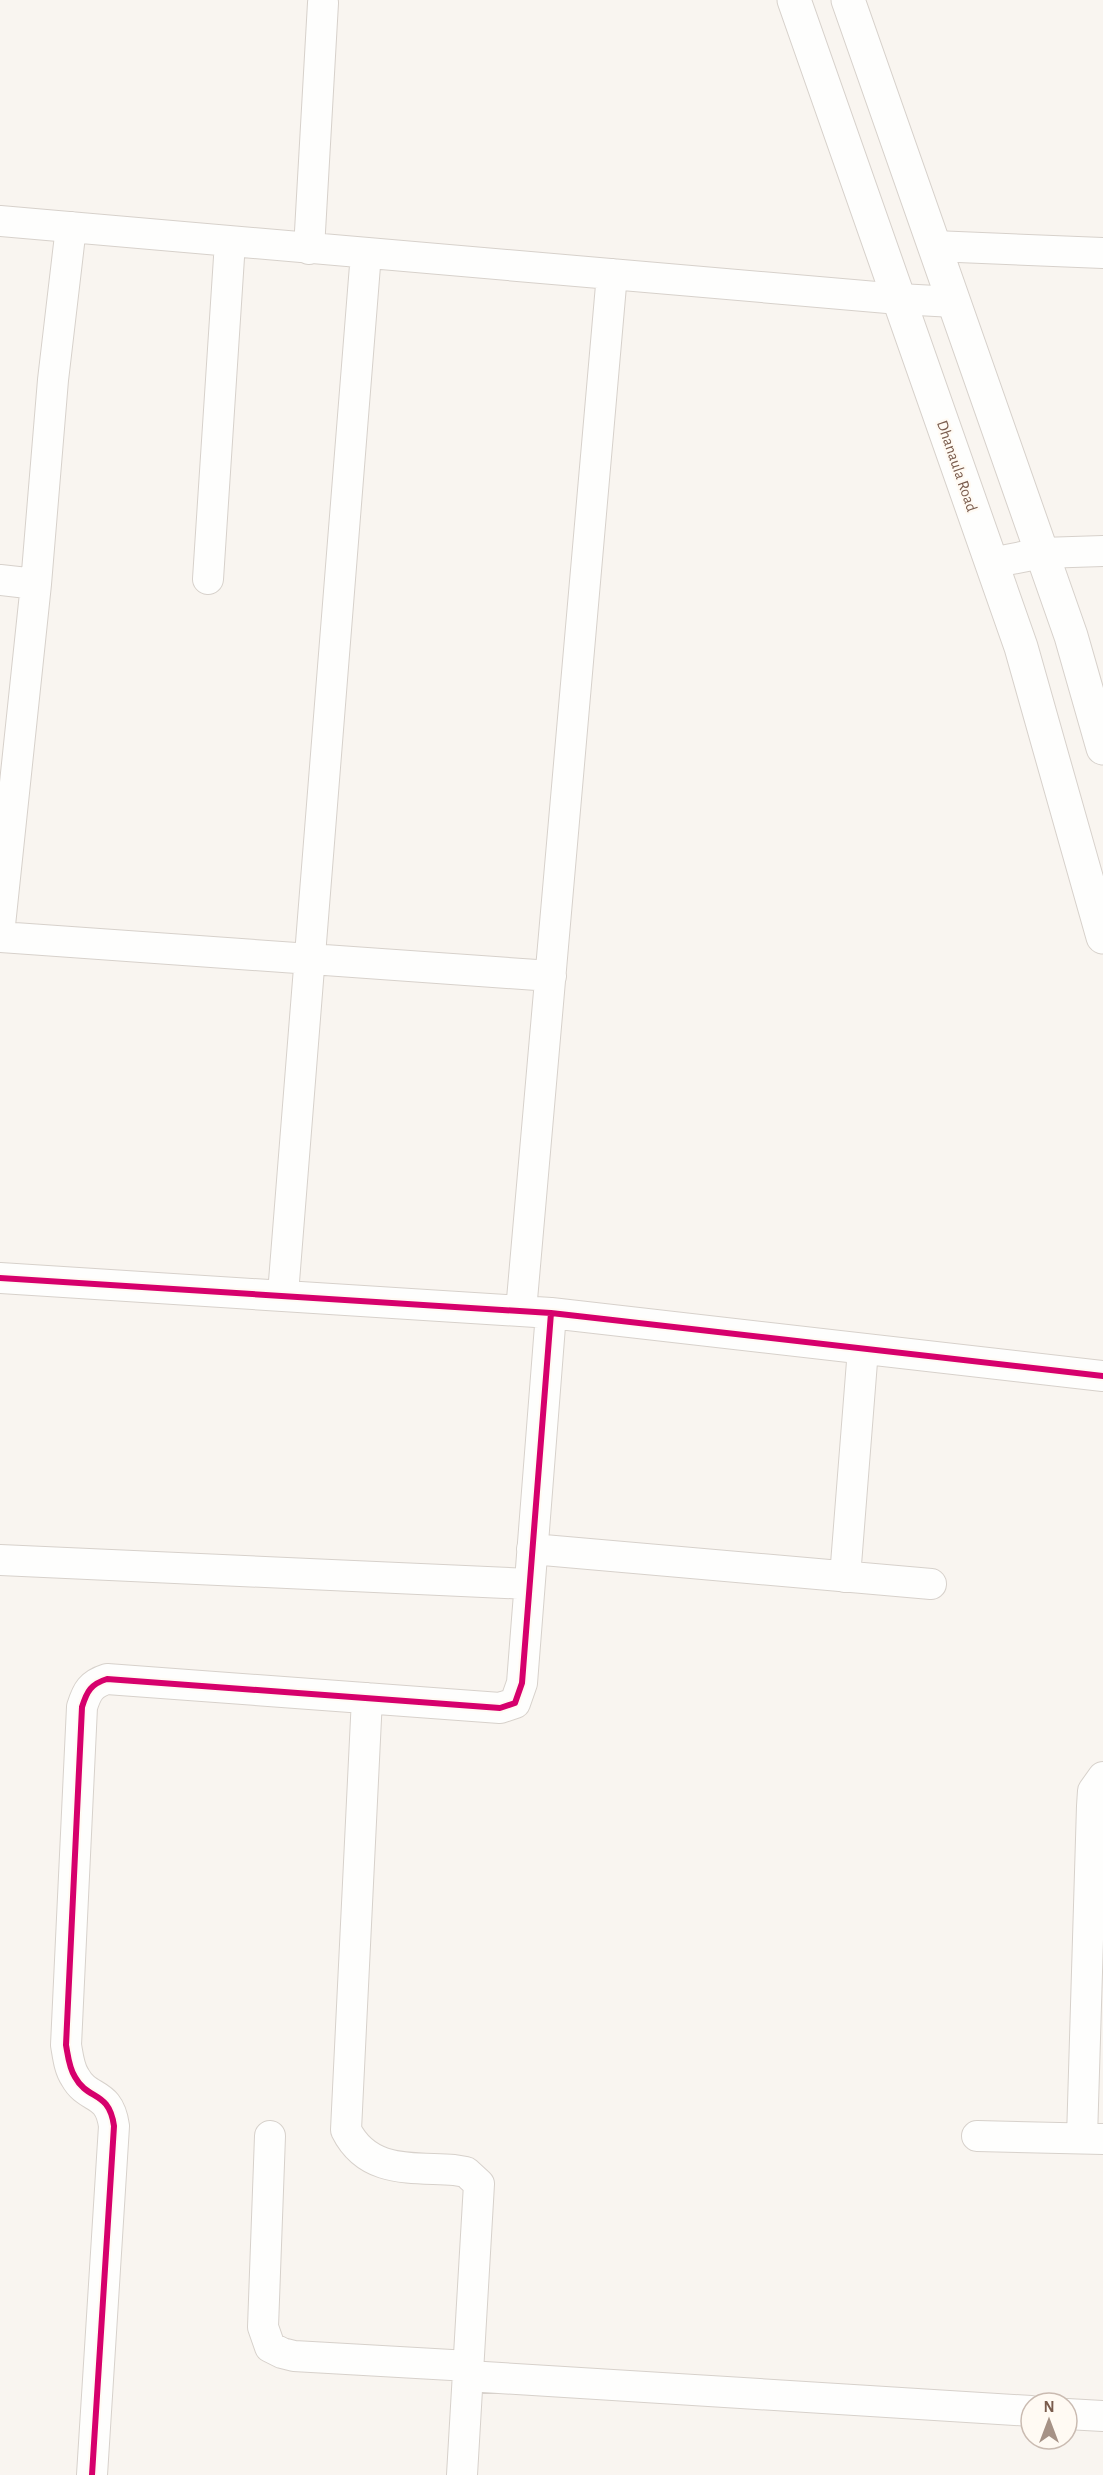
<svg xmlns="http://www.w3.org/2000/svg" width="1103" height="2475" viewBox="0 0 1103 2475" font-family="'Alegreya Sans',sans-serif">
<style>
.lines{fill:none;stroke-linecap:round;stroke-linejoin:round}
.minor-casing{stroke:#d7d1cb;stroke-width:32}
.tertiary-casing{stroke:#d7d1cb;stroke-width:35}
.minor{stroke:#fefefd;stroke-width:30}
.tertiary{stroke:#fefefd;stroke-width:33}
.cycleway-casing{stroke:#fffaf3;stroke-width:10}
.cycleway{stroke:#d6006c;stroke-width:6}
.labels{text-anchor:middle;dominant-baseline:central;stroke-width:4.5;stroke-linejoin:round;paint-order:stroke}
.street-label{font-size:16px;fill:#7a5c4d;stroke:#fffaf3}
</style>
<rect width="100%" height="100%" fill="#f9f5f0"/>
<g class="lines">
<defs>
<path id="minor" d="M0,221l899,78 55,3
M934,246l169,7
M309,249l14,-246
M991,563l51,-10 61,-2
M208,579l22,-337
M0,580l36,4
M0,925l36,-341 17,-204 18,-153
M0,937l551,39
M0,1278l551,35 552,63
M283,1294l83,-1041
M521,1311l91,-1037
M532,1549l399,35
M0,1560l529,24
M845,1577l18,-228
M367,1698l-21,432c22,44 66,37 108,40l12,2 13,12 -17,291
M270,2136l-7,191 7,20 12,6 12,3 175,10
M977,2136l126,3
M1082,2138l10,-332 1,-15 10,-14
M468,2376l563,35
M1067,2414l36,2
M92,2475l22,-349c-5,-36 -26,-25 -39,-49 -6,-9 -7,-21 -9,-32l16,-338c5,-16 9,-23 25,-28l393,29 15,-5 7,-20 29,-370"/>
<path id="tertiary" d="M794,0l227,647 82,290
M848,0l223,636 32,112"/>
</defs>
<use href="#minor" class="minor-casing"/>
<use href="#tertiary" class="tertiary-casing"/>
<use href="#minor" class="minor"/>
<use href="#tertiary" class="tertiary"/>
<defs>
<path id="cycleway" d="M0,1278l551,35 552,63
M92,2475l22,-349c-5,-36 -26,-25 -39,-49 -6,-9 -7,-21 -9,-32l16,-338c5,-16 9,-23 25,-28l393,29 15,-5 7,-20 29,-370"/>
</defs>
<use href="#cycleway" class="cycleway-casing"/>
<use href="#cycleway" class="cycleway"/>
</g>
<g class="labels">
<g class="street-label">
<text transform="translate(957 466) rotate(71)">Dhanaula Road</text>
</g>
</g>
<g transform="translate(1049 2421)"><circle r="28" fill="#fffaf3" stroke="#cabbb1" stroke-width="1.5"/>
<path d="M0-4.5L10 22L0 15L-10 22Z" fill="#a69286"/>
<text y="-9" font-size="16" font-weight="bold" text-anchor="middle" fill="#7a5c4d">N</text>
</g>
</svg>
